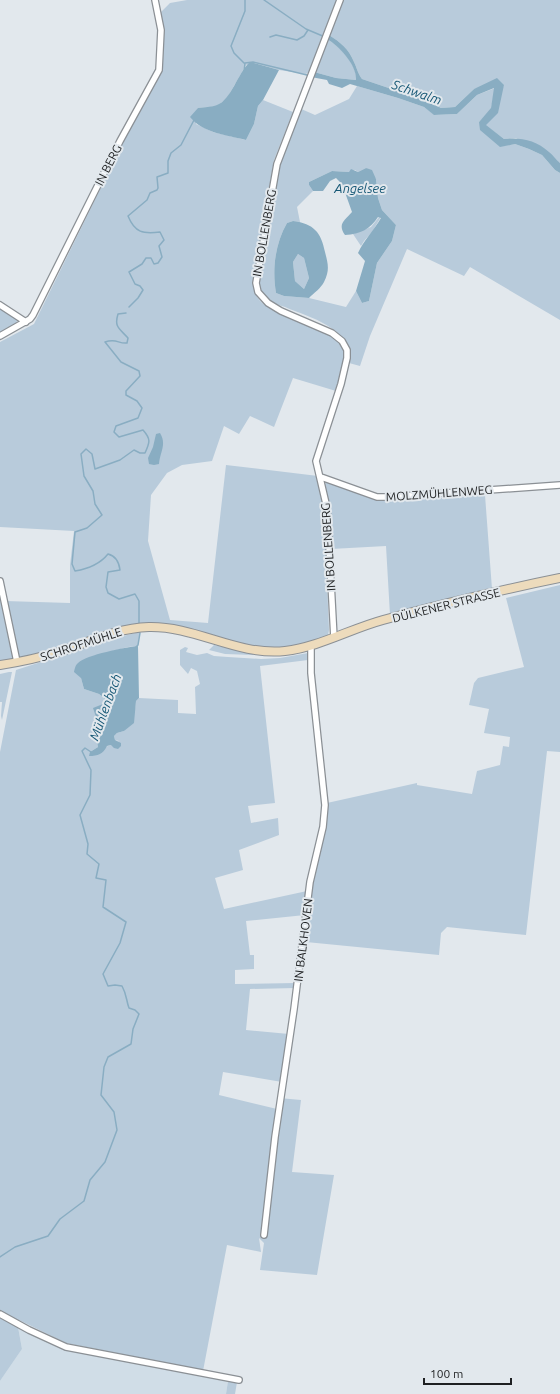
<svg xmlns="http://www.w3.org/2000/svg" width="560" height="1394" viewBox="0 0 560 1394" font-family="Ubuntu,sans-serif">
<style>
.built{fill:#d0dde7}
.green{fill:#b8cbdb;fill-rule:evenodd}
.water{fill:#89adc2;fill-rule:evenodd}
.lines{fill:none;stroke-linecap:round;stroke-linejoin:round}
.stream{stroke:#89adc2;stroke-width:1.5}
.minor-casing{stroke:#8b9095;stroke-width:8}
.secondary-casing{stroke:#8b9095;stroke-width:10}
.minor{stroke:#fff;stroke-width:5.5}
.secondary{stroke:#eddbbc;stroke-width:8}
.labels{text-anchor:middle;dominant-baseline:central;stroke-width:4;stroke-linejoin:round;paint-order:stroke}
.street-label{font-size:12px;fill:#1e2022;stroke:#e2e8ed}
.water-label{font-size:13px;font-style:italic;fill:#155775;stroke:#e2e8ed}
</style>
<rect width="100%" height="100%" fill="#e2e8ed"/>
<path class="built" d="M18,1327l45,22 165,32 -2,13h-226v-13l22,-32z"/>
<path class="green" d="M187,0h151l-29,72 -3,2 -27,-4 -25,-7 -8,2 -19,33 -10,8 -19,2 -2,16 17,8 33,8 8,-16 4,-18 5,-6 30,12 -19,48 -21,124c1,2 1,6 2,9 11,28 84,30 90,59 2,10 -6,29 -9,39l-43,-13 -19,49 -24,-11 -11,18 -15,-8 -12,35 -30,4 -15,8 -16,22 -3,46 22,79 38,3 18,-158 92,11 6,32 5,122 -1,5 -4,2 -2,3 -22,6 -36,3 -93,-23 -82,11 -65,22 -6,-1 -13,-57 65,2v-38l4,-34 -74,-4v-185l34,-18 112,-228 15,-25 -2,-57 11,-11z
M343,0h217v163l-44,-25 -12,1 -19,-14 19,-40 -30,4 -19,18 -14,1 -14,-7 -65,-22c-4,-5 -5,-11 -8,-17 -5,-13 -14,-20 -25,-27z
M327,39c12,7 31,26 29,41l-20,-2 -22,-6z
M357,86l41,12 26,9 11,8 22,-1 20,-19 18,-7 -4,21 -12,13 21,24 15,-2 14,5 13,6 13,15 5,3v147l-90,-53 -6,9 -57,-27 -37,87 -10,30 -11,-3c2,-36 -36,-44 -64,-56 -6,-2 -14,-4 -19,-9 -6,-4 -7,-10 -8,-16l20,-118 21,-56 16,7 34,-16zM366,168l10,11 2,19 4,12 14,15 -4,16 -15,22 -8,38 -7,2 -6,-12 -10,16 -37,-9 -25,-2 -8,-3c-4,-24 -1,-49 11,-70l6,-2 7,1 -3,-15 16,-16 -4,-6v-3l23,-11 17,1 6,-2 3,2z
M379,217h2l-9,15 -8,9 -3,5 -8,-12 18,-7z
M298,254l6,4 5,20 -5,11 -9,-8 -2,-19z
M0,306l18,13 -3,6 -15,9z
M327,481l49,18h51l58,-4 7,94 -102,26 -4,-69 -55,3 -2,-41 -4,-24z
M560,585v167l-13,-1 -21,184 -79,-8 -6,6 -2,22 -133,-13 6,-58 14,-67 1,-14 90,-20v2l55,9 5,-23 23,-6 3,-19 6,1 1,-10 -26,-4 5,-24 -20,-4 5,-22 4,-5 46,-11 -18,-69z
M0,589l14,70 -1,1 -13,2z
M140,632l-2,14 -10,1 -34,9 -13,22 3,11 15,5 5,4 -7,22 -6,11 5,6 2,10 -8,5 21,-7 8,-4 -4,-1 -1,-4 3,-3 7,-2 11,-22 1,-8 3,-3 39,2v13l18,1 -1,-27 5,-3 -3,-13 -6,-3 -3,6 -8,-9v-15l5,-3 3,1 -2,4 11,3 10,-2 7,3 14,1 33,2 19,-1 28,-5v7l-48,6 15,137 -27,3 3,17 27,-5 1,17 -40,15 4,20 -28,8 9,31 83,-18 -2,24 -59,6 4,34h4v14l-19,1v14l61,-1 -1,5 -45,1 -4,41 43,4 -7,48 -59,-10 -4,23 58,14 2,-11 22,2 -9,72 42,3 -17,100 -57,-5 4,-27 -5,-5 2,14 -34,-7 -24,126 -137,-28 -47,-23 -1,7 4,22 -22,32v-629l16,-82 103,-33z
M214,645l34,8h7l-2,2 -28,-1 -16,-4z
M9,672h3l-10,48 -1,-4 1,-14h-2v-28z
M228,1381l9,1 -2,12h-9z"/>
<path class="water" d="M329,35c11,7 20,14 25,27 3,6 4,12 8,17l65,22 14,7 14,-1 19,-18 23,-11 7,7 -6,28 -12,12 18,14c16,-2 32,1 45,13 4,3 7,8 11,11v10l-5,-3 -13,-15 -13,-6 -14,-5 -15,3 -20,-17 -1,-8 12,-14 3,-20 -17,7 -20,19 -23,1 -10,-8 -26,-9 -48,-14 -8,4 -13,-4 -2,-4 -16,-3 3,-5 22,6 20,2c1,-15 -17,-34 -29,-41z
M249,63h5l25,7 -16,30 -5,6 -4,18 -8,16c-19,-5 -43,-7 -56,-23l8,-9c5,-1 14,-1 19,-3 14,-5 21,-32 32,-42z
M366,168l6,2 4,9 2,19 4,12 14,15 -4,16 -15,22 -8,38 -7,2 -6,-12 9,-30 -7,-8c6,-13 16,-23 23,-35l-3,-1c-8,12 -17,17 -33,18 -8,-11 0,-15 7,-23l-10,-28 -6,-6 -6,3 -7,10h-10l-4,-6v-3l23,-11 17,1 2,-3 7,3z
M293,221c21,3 28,11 32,31 3,12 5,18 -1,30 -3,6 -10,11 -15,16l-25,-2 -8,-3c-4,-24 -1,-49 11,-70zM298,254l6,4 5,20 -5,11 -9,-8 -2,-19z
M160,433c7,11 0,19 -1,31l-5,1 -5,-1 -1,-6 5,-11 3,-13z
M138,646l1,52 -3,3 -2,22 -10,8 -7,2 -3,3 1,4 6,3v3l-3,3 -4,-1 -3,-3 -4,1c-4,8 -9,10 -18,10l1,-4 8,-5 -2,-10 -5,-6 6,-11 -4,-12 10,-4 1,-6 -5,-4 -15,-5 -3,-11 -7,-6c1,-4 1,-6 4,-9 8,-8 48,-16 60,-17z"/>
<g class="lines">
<path class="stream" d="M264,0l42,29 19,8
M270,37l6,-2 21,5 7,-4 4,-6
M244,63l-10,-10 -3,-7 14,-35v-11
M244,72l1,-9 8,-1 54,13
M129,307l9,-9 5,-8 -3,-4 -5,-2 -6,-12 13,-8 4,-6h5l3,6 4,-1 4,-6 -3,-11 5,-6 -4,-8c-17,2 -25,1 -32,-16l19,-16 3,-7 7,-3 1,-2 -1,-11 11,-4v-12l3,-8 10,-8 13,-25
M126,313l-8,1c-4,13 1,14 10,24l-1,5c-9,1 -10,-5 -22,-1l16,20 18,9 1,5 -14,15v4l11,6 5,7 -4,10 -22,8 -2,6 5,5 24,-7c8,9 7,12 2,23h-5l-6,-3 -14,10 -25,9 -3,-15 -6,-5 -5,5 3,22 9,15 2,13 7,11 -15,13 -12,4 -3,32 3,7c12,-2 25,-7 33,-17 8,2 11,8 12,16l-12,2 -2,15 2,6 11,6 16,-5 4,7v22
M136,647l2,-2 2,-12
M0,1257l15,-10 33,-11 12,-17 24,-18 6,-21 15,-18 12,-32 -3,-18 -13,-17 3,-28 4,-10 23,-13 2,-15 6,-15 -4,-4 -6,-2c-3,-8 -2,-13 -7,-22l-7,-1 -7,1 -5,-12 17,-31 6,-21 -23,-15 3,-27 -10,-2 3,-14 -12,-10 1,-10 -8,-29 10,-20 1,-25 -9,-19 3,-3 6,4"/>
<defs>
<path id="minor" d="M0,305l26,17
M0,336l30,-17 3,-4 87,-174 39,-71 2,-40 -6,-30
M321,477l56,20h12l171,-12
M0,581l17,81
M334,638l-7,-130 -11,-47 25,-77 6,-26v-8l-5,-9 -10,-8 -51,-22 -13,-8 -10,-11 -2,-9 21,-119 63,-164
M264,1235l11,-98 19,-128 16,-127 13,-55 2,-22 -14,-132v-27
M0,1314l29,16 37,17 173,33"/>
<path id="secondary" d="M0,665c21,-3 42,-8 62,-14 29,-10 56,-23 87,-24 47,-1 88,29 136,24 34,-4 65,-22 98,-31 58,-16 118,-30 177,-42"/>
</defs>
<use href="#minor" class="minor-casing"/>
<use href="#secondary" class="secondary-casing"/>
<use href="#minor" class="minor"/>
<use href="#secondary" class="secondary"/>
</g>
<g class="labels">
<g class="street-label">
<text transform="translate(108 165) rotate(-63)">IN BERG</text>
<text transform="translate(264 233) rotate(-80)">IN BOLLENBERG</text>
<text transform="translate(439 493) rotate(-4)">MOLZMÜHLENWEG</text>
<text transform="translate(328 547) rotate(-94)">IN BOLLENBERG</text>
<text transform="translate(446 605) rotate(-14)">DÜLKENER STRASSE</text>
<text transform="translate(81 644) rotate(-18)">SCHROFMÜHLE</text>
<text transform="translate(303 940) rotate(-83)">IN BALKHOVEN</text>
</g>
<g class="water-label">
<text transform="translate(417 92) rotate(19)">Schwalm</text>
<text x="360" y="188">Angelsee</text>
<text transform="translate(105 707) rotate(-70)">Mühlenbach</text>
</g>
</g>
<path d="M424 1378v6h87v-6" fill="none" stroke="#1e2022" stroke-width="2"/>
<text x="430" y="1378" font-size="12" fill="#1e2022" stroke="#e2e8ed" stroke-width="3" paint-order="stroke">100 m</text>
</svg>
